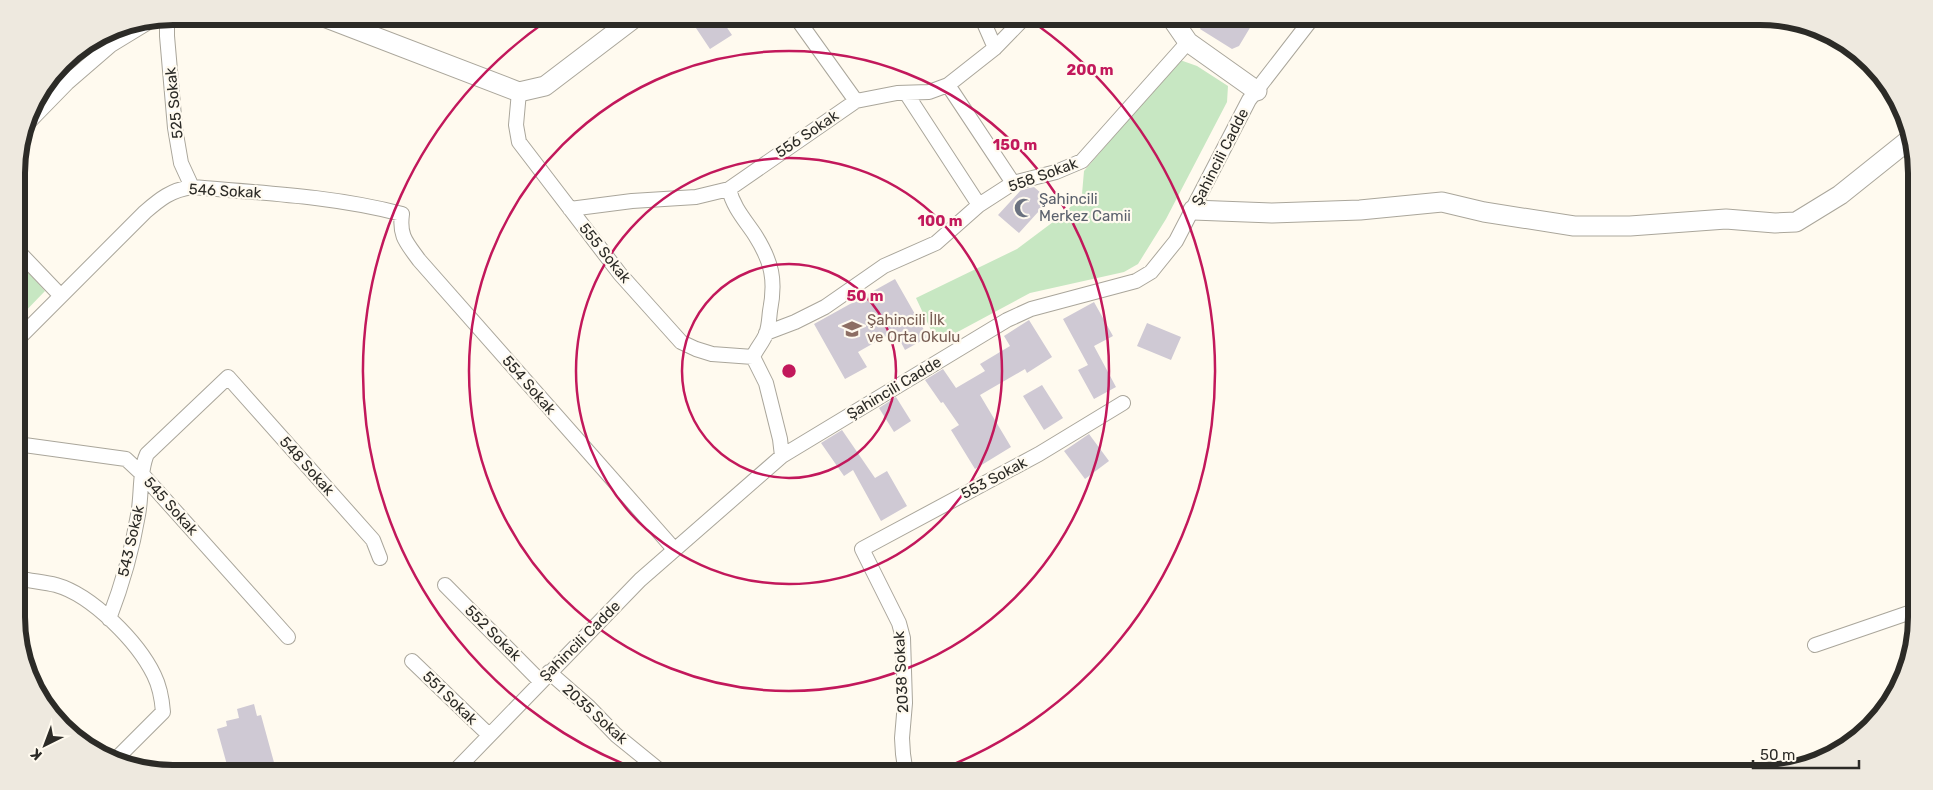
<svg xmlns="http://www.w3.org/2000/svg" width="1933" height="790" viewBox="0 0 1933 790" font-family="Rubik,sans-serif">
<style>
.green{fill:#c7e7c2}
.building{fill:#cfc9d4}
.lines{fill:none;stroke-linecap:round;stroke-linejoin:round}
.street-casing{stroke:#aaa69b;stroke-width:16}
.secondary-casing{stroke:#aaa69b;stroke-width:21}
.street{stroke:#fff;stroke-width:14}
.secondary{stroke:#fff;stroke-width:19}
.ring{fill:none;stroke:#c2185b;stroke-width:2.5}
.labels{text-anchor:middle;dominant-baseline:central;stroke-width:4.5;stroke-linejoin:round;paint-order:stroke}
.street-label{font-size:15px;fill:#2c2b27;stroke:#fffaef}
.worship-label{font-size:15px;fill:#5b616d;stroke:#fffaef;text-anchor:start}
.education-label{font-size:15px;fill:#785e54;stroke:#fffaef;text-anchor:start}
.rim{fill:none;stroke:#2c2b27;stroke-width:6}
.centre{fill:#c2185b;stroke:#fffaef;stroke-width:2.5}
.ring-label{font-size:15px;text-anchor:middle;font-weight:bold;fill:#c2185b;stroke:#fffaef;stroke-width:4.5;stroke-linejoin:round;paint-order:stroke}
</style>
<rect width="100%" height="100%" fill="#fffaef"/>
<path class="green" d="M1180,60l17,6 31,20 -1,16 -61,117 -28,45 -14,8 -94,21 -93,50 -21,-45 101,-49 48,-36 17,-19 2,-23z
M17,260l28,31 -28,29z"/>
<path class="building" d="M688,16h31l13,19 -22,14z
M1208,16h49l-18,30 -7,3 -32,-20z
M1034,187l15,13 -30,33 -21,-18 23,-25z
M895,279l33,58 -23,13 -10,-19 -37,21 9,15 -22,12 -31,-55z
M1094,302l19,34 -19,10 22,41 -22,12 -16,-29 10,-5 -25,-46z
M1029,320l23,37 -25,16 -2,-4 -45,26 31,52 -36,22 -24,-39 8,-5 -16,-23 -2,1 -16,-23 18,-11 13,19 29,-17 -5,-7 30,-18 -6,-10z
M1147,323l34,14 -10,23 -34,-14z
M1042,385l21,33 -19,12 -21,-34z
M896,397l15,24 -17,11 -15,-24z
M842,430l33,48 12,-7 20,35 -26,15 -28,-51 -9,6 -23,-33z
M1089,434l20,27 -24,18 -21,-28z
M254,704l3,12 4,-1 14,51 -4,1 2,7h-34l-1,-5 -9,3 -12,-43 10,-3 -1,-5 13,-3 -2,-9z"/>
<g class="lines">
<defs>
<path id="street" d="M795,16l61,85
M981,16l14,32
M167,17v19l8,92 6,35 11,24
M948,85l65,98
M519,92l-3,33 3,17 101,132 61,68 15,7 16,5 41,3
M906,93l73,112
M27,124l40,-41 44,-38 41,-25
M729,189c4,18 16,31 26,46 17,27 21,45 15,76 -1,8 -1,16 -4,23 -3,8 -10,15 -13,23l13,26 14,56 2,17
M570,209l62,-8 64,-4 33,-8 127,-88 41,-8 32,-1 19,-7 47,-37 31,-32
M17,250l44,46
M766,333l29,-11 30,-15 59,-41 52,-23 43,-38 34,-22 43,-11 26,-11 106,-119
M17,340l128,-128c15,-13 26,-22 47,-25 70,6 142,9 210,27 -3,22 4,28 17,46l255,289
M17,444l109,15 16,15 146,163
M18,578c12,3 26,4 38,7 36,10 82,57 98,90 6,12 8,24 9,37l-50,50
M445,585l95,96
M109,619c13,-34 23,-68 29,-104 4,-20 1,-43 9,-61l81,-77 145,163 7,18
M1815,645l102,-35
M412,661l77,74
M549,672l40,35 27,28 48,39
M452,774l188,-194 142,-124 225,-136 24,-11 105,-28 15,-9 25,-31 73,-141 65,-84
M906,774l-3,-20 -1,-16 3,-35 -2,-65 -4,-15 -37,-74 177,-95 84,-51"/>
<path id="secondary" d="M321,16l198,76 26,-6 92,-70
M1170,16l18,26 69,49
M1193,210l79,3 88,-3 82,-8 42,10 90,14h56l96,-7 49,4 21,-1 44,-27 70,-56"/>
</defs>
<use href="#street" class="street-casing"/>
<use href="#secondary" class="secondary-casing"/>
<use href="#street" class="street"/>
<use href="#secondary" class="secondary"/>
</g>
<g class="ring">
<circle cx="789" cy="371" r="107"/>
<circle cx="789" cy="371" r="213"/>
<circle cx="789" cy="371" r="320"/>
<path d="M647 773A426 426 0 0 1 551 18M1027 18A426 426 0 0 1 931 773"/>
</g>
<defs>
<symbol id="mosque-bare" viewBox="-9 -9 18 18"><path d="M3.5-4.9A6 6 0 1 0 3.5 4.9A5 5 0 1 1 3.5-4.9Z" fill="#6b7280" stroke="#fffaef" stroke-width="2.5" paint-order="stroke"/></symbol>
<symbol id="school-bare" viewBox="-9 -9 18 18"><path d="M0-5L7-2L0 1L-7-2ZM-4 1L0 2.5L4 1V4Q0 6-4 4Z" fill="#8d6e63" stroke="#fffaef" stroke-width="2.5" paint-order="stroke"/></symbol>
</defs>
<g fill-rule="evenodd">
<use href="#mosque-bare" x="1010" y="194" width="28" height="28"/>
<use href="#school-bare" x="838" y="315" width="28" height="28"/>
</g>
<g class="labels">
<g class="street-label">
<text transform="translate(174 103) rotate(-96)">525 Sokak</text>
<text transform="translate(807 134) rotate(-34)">556 Sokak</text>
<text transform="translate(1220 157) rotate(-63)">Şahincili Cadde</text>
<text transform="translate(1043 175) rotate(-20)">558 Sokak</text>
<text transform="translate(225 191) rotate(3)">546 Sokak</text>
<text transform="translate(605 253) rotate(51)">555 Sokak</text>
<text transform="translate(529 385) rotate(49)">554 Sokak</text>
<text transform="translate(894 388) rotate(-31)">Şahincili Cadde</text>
<text transform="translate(307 466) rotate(48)">548 Sokak</text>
<text transform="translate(994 478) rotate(-28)">553 Sokak</text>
<text transform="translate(171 506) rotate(48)">545 Sokak</text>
<text transform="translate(131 541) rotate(-77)">543 Sokak</text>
<text transform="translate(493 633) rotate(45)">552 Sokak</text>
<text transform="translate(580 641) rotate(-45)">Şahincili Cadde</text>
<text transform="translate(901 672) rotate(-93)">2038 Sokak</text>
<text transform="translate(450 698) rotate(44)">551 Sokak</text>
<text transform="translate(595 714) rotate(42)">2035 Sokak</text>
</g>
<g class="worship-label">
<text x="1039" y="199">Şahincili<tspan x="1039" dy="17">Merkez Camii</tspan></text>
</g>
<g class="education-label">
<text x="867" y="320">Şahincili İlk<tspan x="867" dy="17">ve Orta Okulu</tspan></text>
</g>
</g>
<path d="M0 0H1933V790H0ZM173 25H1760A148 148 0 0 1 1908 173V617A148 148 0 0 1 1760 765H173A148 148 0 0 1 25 617V173A148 148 0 0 1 173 25Z" fill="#eee9df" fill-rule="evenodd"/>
<path class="rim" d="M173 25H1760A148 148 0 0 1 1908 173V617A148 148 0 0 1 1760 765H173A148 148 0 0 1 25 617V173A148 148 0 0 1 173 25Z"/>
<circle cx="789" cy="371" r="8" class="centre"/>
<g class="ring-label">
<text x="1090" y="75">200 m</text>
<text x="1015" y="150">150 m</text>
<text x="940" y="226">100 m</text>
<text x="865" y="301">50 m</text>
</g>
<g transform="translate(45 745) rotate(222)" stroke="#fffaef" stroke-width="4" paint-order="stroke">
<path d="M0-4L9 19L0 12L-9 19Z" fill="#2c2b27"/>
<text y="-8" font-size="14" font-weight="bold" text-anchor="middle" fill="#2c2b27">K</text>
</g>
<path d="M1753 760v8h106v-8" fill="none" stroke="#2c2b27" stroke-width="2.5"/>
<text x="1760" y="760" font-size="15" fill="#2c2b27" stroke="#fffaef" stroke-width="4" paint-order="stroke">50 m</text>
</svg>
